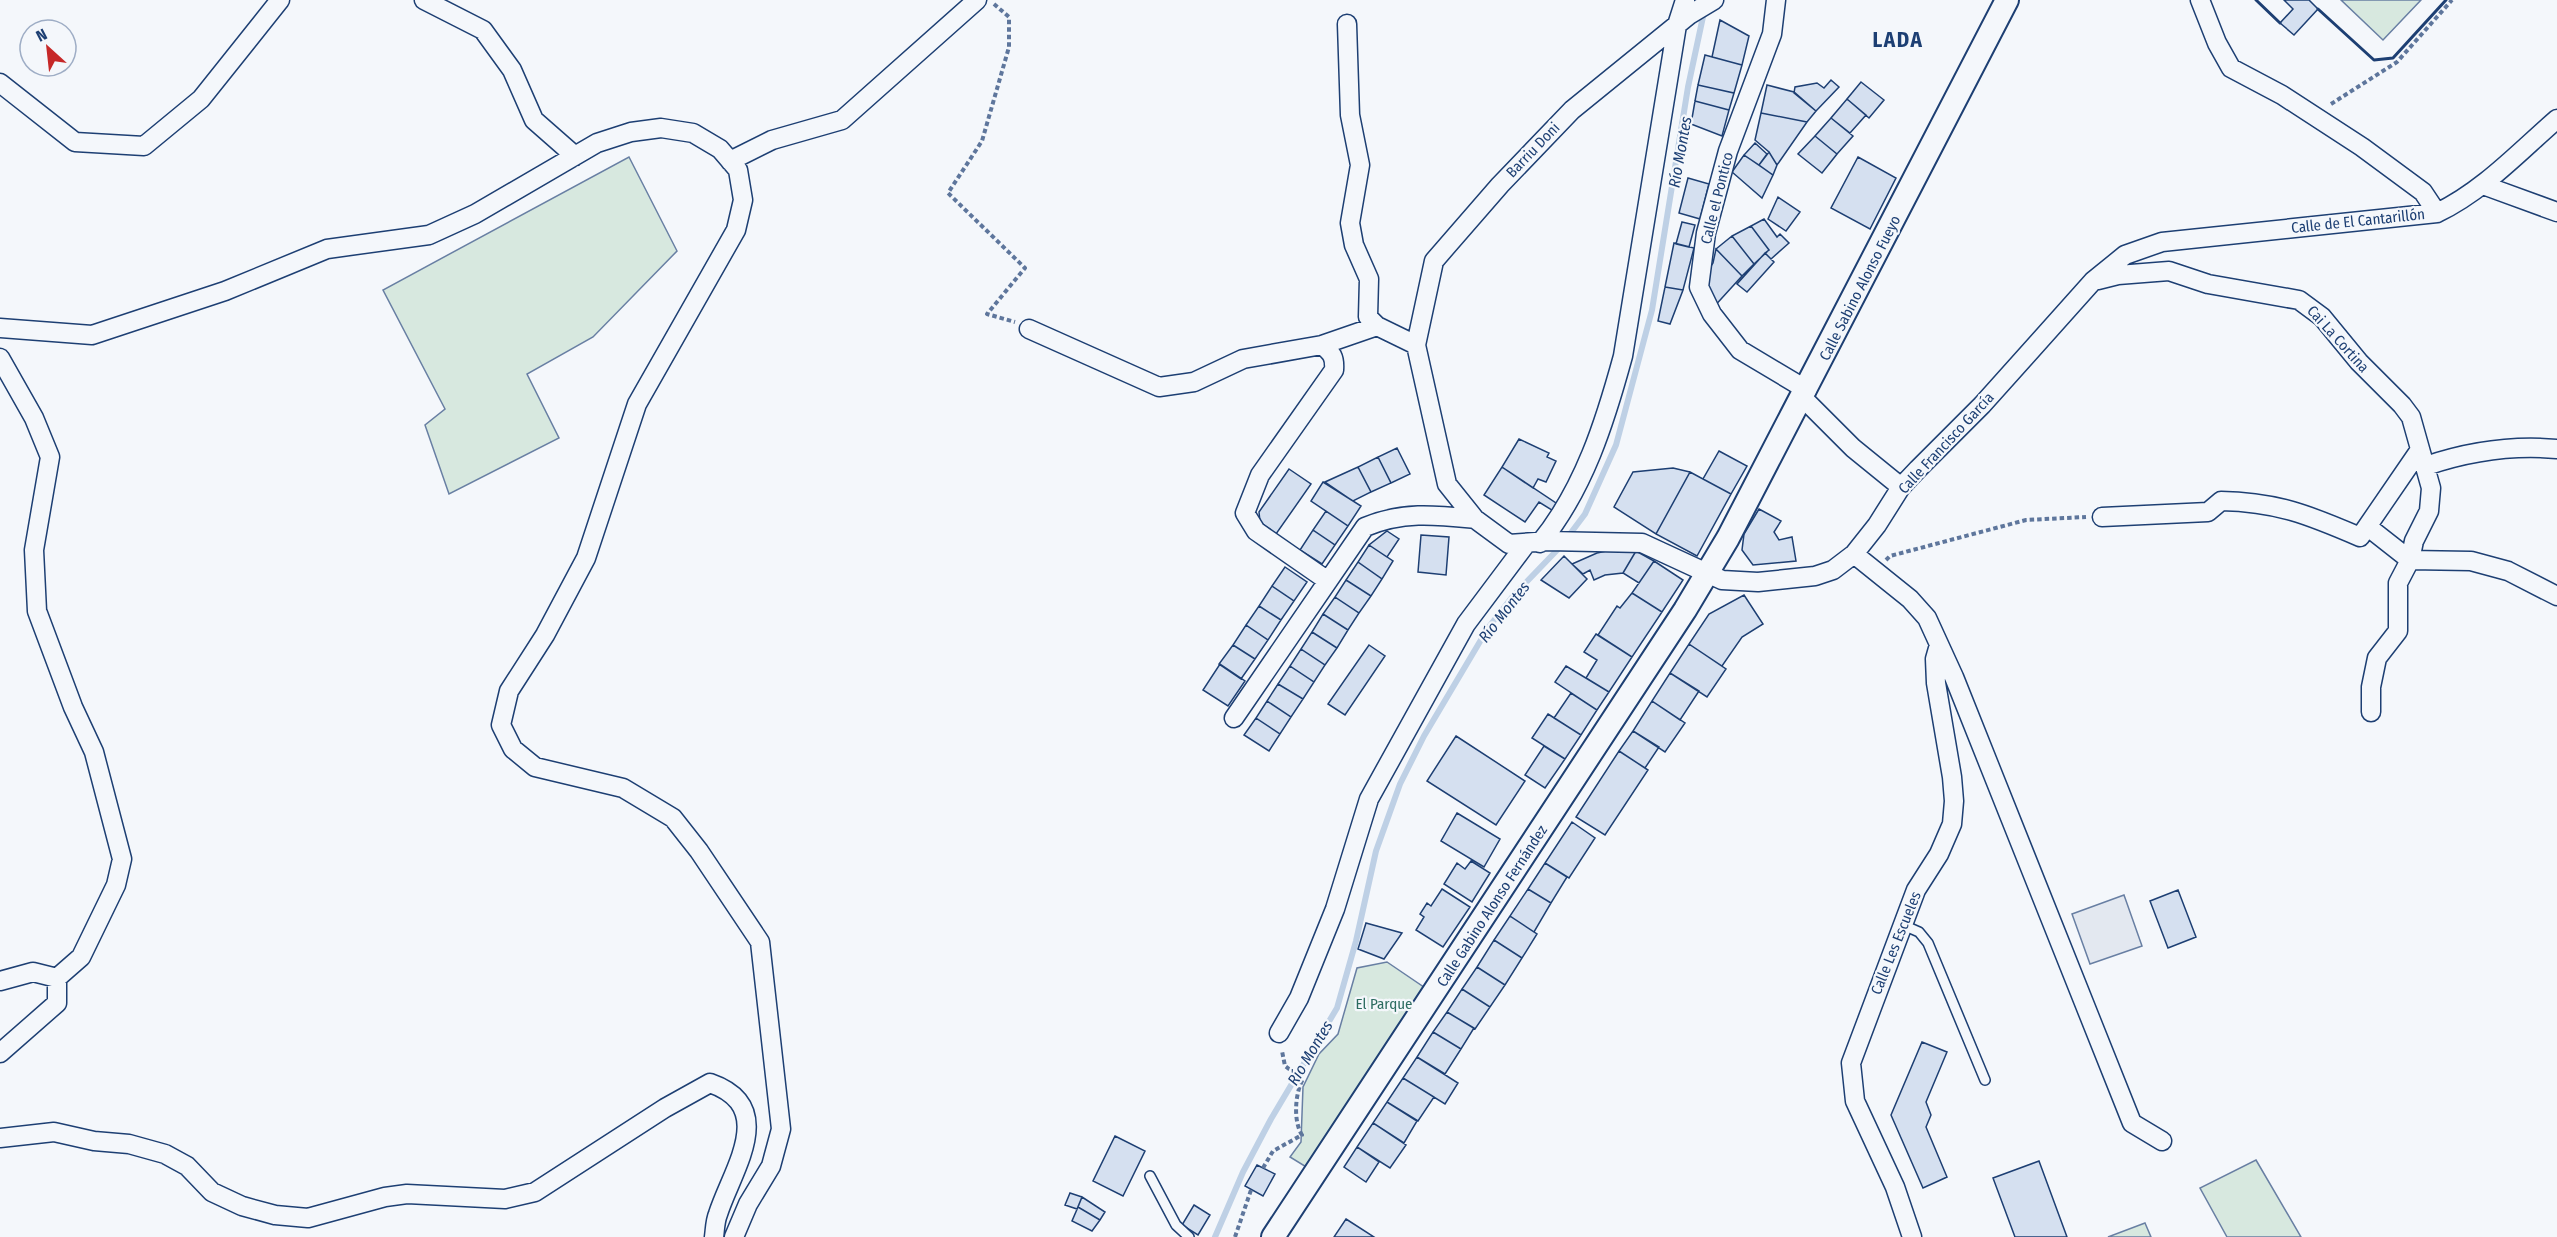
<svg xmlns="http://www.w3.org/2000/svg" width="2557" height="1237" viewBox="0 0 2557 1237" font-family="'Fira Sans Condensed',sans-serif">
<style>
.green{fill:#d7e8df;stroke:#687fa3;stroke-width:1.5}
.parking{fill:#e3e8f0;stroke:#687fa3;stroke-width:1.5}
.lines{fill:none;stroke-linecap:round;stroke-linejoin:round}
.stream{stroke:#bed0e5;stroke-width:6}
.building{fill:#d5e0f0;stroke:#1d3f73;stroke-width:1.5}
.service-casing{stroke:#1d3f73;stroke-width:12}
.minor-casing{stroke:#1d3f73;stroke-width:21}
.tertiary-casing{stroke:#1d3f73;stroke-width:26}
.path{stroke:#5e769c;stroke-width:4;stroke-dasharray:4.5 3;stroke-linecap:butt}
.service{stroke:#f4f7fb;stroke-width:9}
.minor{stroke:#f4f7fb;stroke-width:18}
.tertiary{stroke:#f4f7fb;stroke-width:22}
.wall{stroke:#1d3f73;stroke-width:3}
.labels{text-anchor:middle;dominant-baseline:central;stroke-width:4.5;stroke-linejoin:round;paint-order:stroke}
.street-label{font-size:15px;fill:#1d3f73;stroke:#f4f7fb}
.park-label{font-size:15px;fill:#2c6c60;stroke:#f4f7fb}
.water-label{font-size:16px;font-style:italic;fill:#1d3f73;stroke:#f4f7fb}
.district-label{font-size:21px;font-weight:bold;letter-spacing:1.5px;fill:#1d3f73;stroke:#f4f7fb}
</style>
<rect width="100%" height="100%" fill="#f4f7fb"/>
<path class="green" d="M2341,0h80l-38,40z
M629,157l48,94 -84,86 -66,37 32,64 -110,56 -24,-69 20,-16 -62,-119z
M1387,962l47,32 -118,179 -26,-16 11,-15 2,-55 16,-33 19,-20 19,-66z
M2256,1160l45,77h-74l-27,-49z
M2145,1223l6,14h-43z"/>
<path class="parking" d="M2124,895l18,51 -52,18 -18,-50z"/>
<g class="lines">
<path class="stream" d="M1567,538l18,-24 31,-69 36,-135 36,-223 16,-75
M1215,1237l28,-65 28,-53 66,-111 19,-67 20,-90 24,-67 24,-48 64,-108 25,-32 48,-50"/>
</g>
<path class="building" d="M2284,0h25l9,9 -24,26 -14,-12 13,-14z
M1720,20l29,16 -7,29 -30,-8z
M1705,55l37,10 -8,28 -36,-8z
M1831,80l8,7 -23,24 -22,-18 1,-6 22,-4 7,5z
M1861,82l23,18 -15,18 -22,-19z
M1698,85l36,8 -5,17 -34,-9z
M1767,85l27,7 22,19 -9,11 -46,-9z
M1847,99l19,16 -16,18 -19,-15z
M1695,101l34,9 -7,26 -31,-12z
M1761,113l46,9 -30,43 -8,-13 -14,-12z
M1831,118l22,18 -16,18 -22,-18z
M1815,136l22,18 -15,19 -24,-19z
M1755,143l12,11 -8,11 -15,-10z
M1769,152l8,13 -4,10 -14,-10z
M1744,155l29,20 -11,23 -30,-26z
M1858,157l38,21 -26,51 -39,-21z
M1688,178l21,6 -9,35 -21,-6z
M1778,197l22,15 -14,19 -18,-12z
M1764,219l13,18 3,-3 9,9 -18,16 -6,-6 4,-3 -18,-24z
M1682,222l13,3 -6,22 -13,-3z
M1751,226l18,24 -15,14 -22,-28z
M1732,236l22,28 -12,12 -26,-27z
M1674,243l20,5 -11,42 -18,-3z
M1716,249l26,27 -31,34 -4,-38 6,-9z
M1765,253l9,9 -27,30 -10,-8z
M1665,287l18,3 -13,34 -12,-3z
M1519,439l30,14 -2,4 9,4 -10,21 -8,-3 -5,9 -31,-21z
M1397,448l13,26 -19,9 -13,-26z
M1719,451l28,15 -16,28 -28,-15z
M1378,457l13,26 -20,9 -13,-25z
M1358,467l13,25 -18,9 -28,-19z
M1502,467l57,38 -4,7 -16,-10 -14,20 -41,-27z
M1673,468l17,4 -34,62 -42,-27 19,-35z
M1289,469l22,15 -35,50 -16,-12 -1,-10z
M1690,472l41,22 -34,62 -41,-22z
M1323,482l38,24 -13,20 -37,-25z
M1759,509l22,12 -7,11 5,8 13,-3 4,24 -43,4 -11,-15 2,-16z
M1326,511l22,15 -13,19 -22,-15z
M1313,530l22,15 -13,19 -22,-14z
M1387,531l12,8 -12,18 -18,-12z
M1421,535l28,2 -3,38 -28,-3z
M1369,545l24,16 -11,18 -24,-17z
M1616,549l20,2 -13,22 -18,2 -11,5 -4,-10 -7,4 -11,-10 25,-11z
M1636,551l18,10 -15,22 -16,-10z
M1564,556l23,23 -18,19 -28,-18z
M1654,561l29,19 -21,32 -30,-19z
M1358,562l24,17 -11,17 -25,-16z
M1285,567l22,15 -13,19 -22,-15z
M1346,580l25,16 -12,17 -24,-16z
M1272,586l22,15 -13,19 -22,-14z
M1632,593l30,19 -30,45 -34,-22 19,-29 3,2z
M1744,595l19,29 -21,13 -20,29 -33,-22 20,-30z
M1335,597l24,16 -11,17 -25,-16z
M1259,606l22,14 -13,20 -22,-15z
M1323,614l25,16 -11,18 -25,-16z
M1246,625l22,15 -13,19 -22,-14z
M1312,632l25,16 -12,17 -24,-16z
M1596,634l36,23 -23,35 -23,-14 11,-18 -13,-8z
M1689,644l37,25 -19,28 -37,-24z
M1233,645l22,14 -14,20 -22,-15z
M1369,645l16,11 -40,59 -17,-11z
M1301,649l24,16 -11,17 -24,-16z
M1220,664l25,17 -17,25 -25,-16z
M1290,666l24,16 -11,17 -25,-15z
M1566,666l43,26 -12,18 -42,-28z
M1670,673l29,18 -19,29 -28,-19z
M1278,684l25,15 -12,18 -24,-16z
M1571,693l26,17 -16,25 -27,-17z
M1267,701l24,16 -11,17 -24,-16z
M1652,701l33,22 -20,29 -32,-21z
M1548,714l33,21 -16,24 -33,-21z
M1256,718l24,16 -11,17 -25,-16z
M1633,731l26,16 -14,21 -26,-17z
M1456,736l69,45 -29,44 -69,-44z
M1544,746l21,13 -20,29 -20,-13z
M1619,751l29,19 -43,65 -29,-18z
M1457,813l43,26 -16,28 -43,-26z
M1572,822l23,16 -26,40 -24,-15z
M1471,861l19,12 -18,29 -28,-18 13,-21 8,6z
M1545,863l22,14 -16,26 -23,-14z
M1442,889l28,18 -27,40 -27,-17 8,-13 -4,-3 7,-11 4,3z
M1528,889l23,14 -17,29 -24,-16z
M2178,890l18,47 -28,11 -18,-47z
M1510,916l27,18 -15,24 -28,-18z
M1366,923l36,10 -18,26 -26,-10z
M1494,940l28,18 -17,27 -28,-18z
M1477,967l28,18 -15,22 -28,-18z
M1462,989l28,18 -15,22 -28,-17z
M1447,1012l27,16 -13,21 -28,-17z
M1433,1032l28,17 -16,25 -28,-17z
M1922,1042l25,10 -21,50 5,13 -5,12 21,50 -24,11 -32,-73z
M1417,1057l41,26 -13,21 -42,-26z
M1403,1078l31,19 -16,24 -31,-19z
M1387,1102l30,19 -13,22 -31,-20z
M1373,1123l33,22 -16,23 -33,-21z
M1115,1136l30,15 -22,45 -30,-15z
M1357,1147l22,15 -13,20 -22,-15z
M2039,1161l28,76h-52l-22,-59z
M1257,1165l18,9 -12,22 -18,-10z
M1070,1193l12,4 -5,12 -12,-4z
M1082,1197l23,15 -5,8 -22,-13z
M1194,1205l16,10 -12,20 -16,-10z
M1078,1207l22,13 -8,11 -20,-10z
M1346,1219l28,18h-40z"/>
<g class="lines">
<defs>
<path id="service" d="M1903,925l16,7 9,11 57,137
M1150,1176l26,49 13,12"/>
<path id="minor" d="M424,0l59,30 29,40 22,50 41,36
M1714,0l-25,15 -117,95 -72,75 -66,76 -18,84 31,139 28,35 34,25 40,-3 93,2 80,37 36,2 57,-6 18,-6 21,-16 23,-29 24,-38 17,-18 64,-64 111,-124 32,-26 37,-13 275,-29c46,-22 82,-61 120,-94
M1776,0l-4,34 -44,117 -22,82 -7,54 13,27 28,36 67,40
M2200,0l17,43 14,25 51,27 80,52 61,45 14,21
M1347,24l3,91 10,50 -10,58 4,22 15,34 -1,38 9,9 39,19
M0,83l75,59 69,4 57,-47 79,-99
M730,161l42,-21 70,-20 135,-120
M2483,185l74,27
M2098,280l20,-5 51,-4 39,13 91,16 23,17 37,45 43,43 9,12 20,71 -2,23 -15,30 -4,19 -12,23v48l-21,27 -6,29v25
M0,328l92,7 133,-44 102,-42 102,-14 46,-21 122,-71 34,-11 30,-4 32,5 27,16 18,21 5,30 -7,30 -99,174 -51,154 -41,77 -36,56 -8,34 12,24 22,18 88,21 50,30 26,33 61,91 21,187 -10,37 -23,38 -14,33
M1029,329l130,58 35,-5 49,-23 79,-14 55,-19
M1322,345c10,8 13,12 12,25l-74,105 -15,38 11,18 72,50
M0,358l34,60 16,39 -16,93 3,61 36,96 21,45 28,107 -6,26 -35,72 -24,21
M1803,398l50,50 48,39
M2426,466c41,-14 87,-21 131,-17
M2102,517l106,-5 13,-11c56,1 88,14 139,36l59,-86
M2368,527l42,33 61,1 37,10 49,25
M1540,543c44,-54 65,-121 83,-187l54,-331 8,-25
M1854,554l56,45 17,19 27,59 178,446 30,18
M1234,718l131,-191c38,-16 71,-12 110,-8
M0,981l33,-9 24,6v25l-57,50
M1279,1033l20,-35 36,-89 34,-110 97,-175 60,-80
M0,1138l54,-6 40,9 35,3 36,10 22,12 25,26 30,14 33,9 33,3 77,-21 22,-3 98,5 30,-7 130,-84 45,-25c69,24 22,87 8,131 -3,7 -3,16 -4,23
M1912,1237l-17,-50 -40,-86 -4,-38 65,-173 23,-36 13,-30 2,-23 -2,-24 -16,-94 -1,-24 4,-14"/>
<path id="tertiary" d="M1273,1237l412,-627 43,-72 279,-538"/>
</defs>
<use href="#service" class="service-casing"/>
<use href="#minor" class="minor-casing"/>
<use href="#tertiary" class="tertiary-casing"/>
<path class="path" d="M994,4l15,13v30l-27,94 -34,52 77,75 -38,46 28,8
M2331,104l66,-42 55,-62
M1886,560l4,-4 136,-36 60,-3
M1263,1168l10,-17 29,-16c-9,-14 -7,-42 1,-56l-18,-13 -3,-15
M1235,1237l16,-47"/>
<use href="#service" class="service"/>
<use href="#minor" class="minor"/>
<use href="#tertiary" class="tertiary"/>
<path class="wall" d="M2256,0l24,23
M2318,9l56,51 19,-2 53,-58"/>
</g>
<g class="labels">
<g class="street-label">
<text transform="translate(1533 150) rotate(-46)">Barriu Doni</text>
<text transform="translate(1717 198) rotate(-76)">Calle el Pontico</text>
<text transform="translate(2358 221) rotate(-6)">Calle de El Cantarillón</text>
<text transform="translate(1860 288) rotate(-63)">Calle Sabino Alonso Fueyo</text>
<text transform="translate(2338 339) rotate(48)">Cai La Cortina</text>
<text transform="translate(1946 443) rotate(-47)">Calle Francisco García</text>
<text transform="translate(1492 906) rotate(-57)">Calle Gabino Alonso Fernández</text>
<text transform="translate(1896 943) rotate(-68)">Calle Les Escueles</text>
</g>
<g class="park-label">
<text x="1384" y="1004">El Parque</text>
</g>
<g class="water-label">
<text transform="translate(1680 152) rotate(-80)">Río Montes</text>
<text transform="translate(1504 612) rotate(-52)">Río Montes</text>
<text transform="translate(1310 1053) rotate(-59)">Río Montes</text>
</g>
<g class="district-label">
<text x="1898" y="40">LADA</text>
</g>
</g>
<g transform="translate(48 48) rotate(333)"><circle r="28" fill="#f4f7fb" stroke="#9eadc5" stroke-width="1.5"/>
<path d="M0-4.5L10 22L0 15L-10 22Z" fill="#c62828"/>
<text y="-9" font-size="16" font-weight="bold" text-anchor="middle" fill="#1d3f73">N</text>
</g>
</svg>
